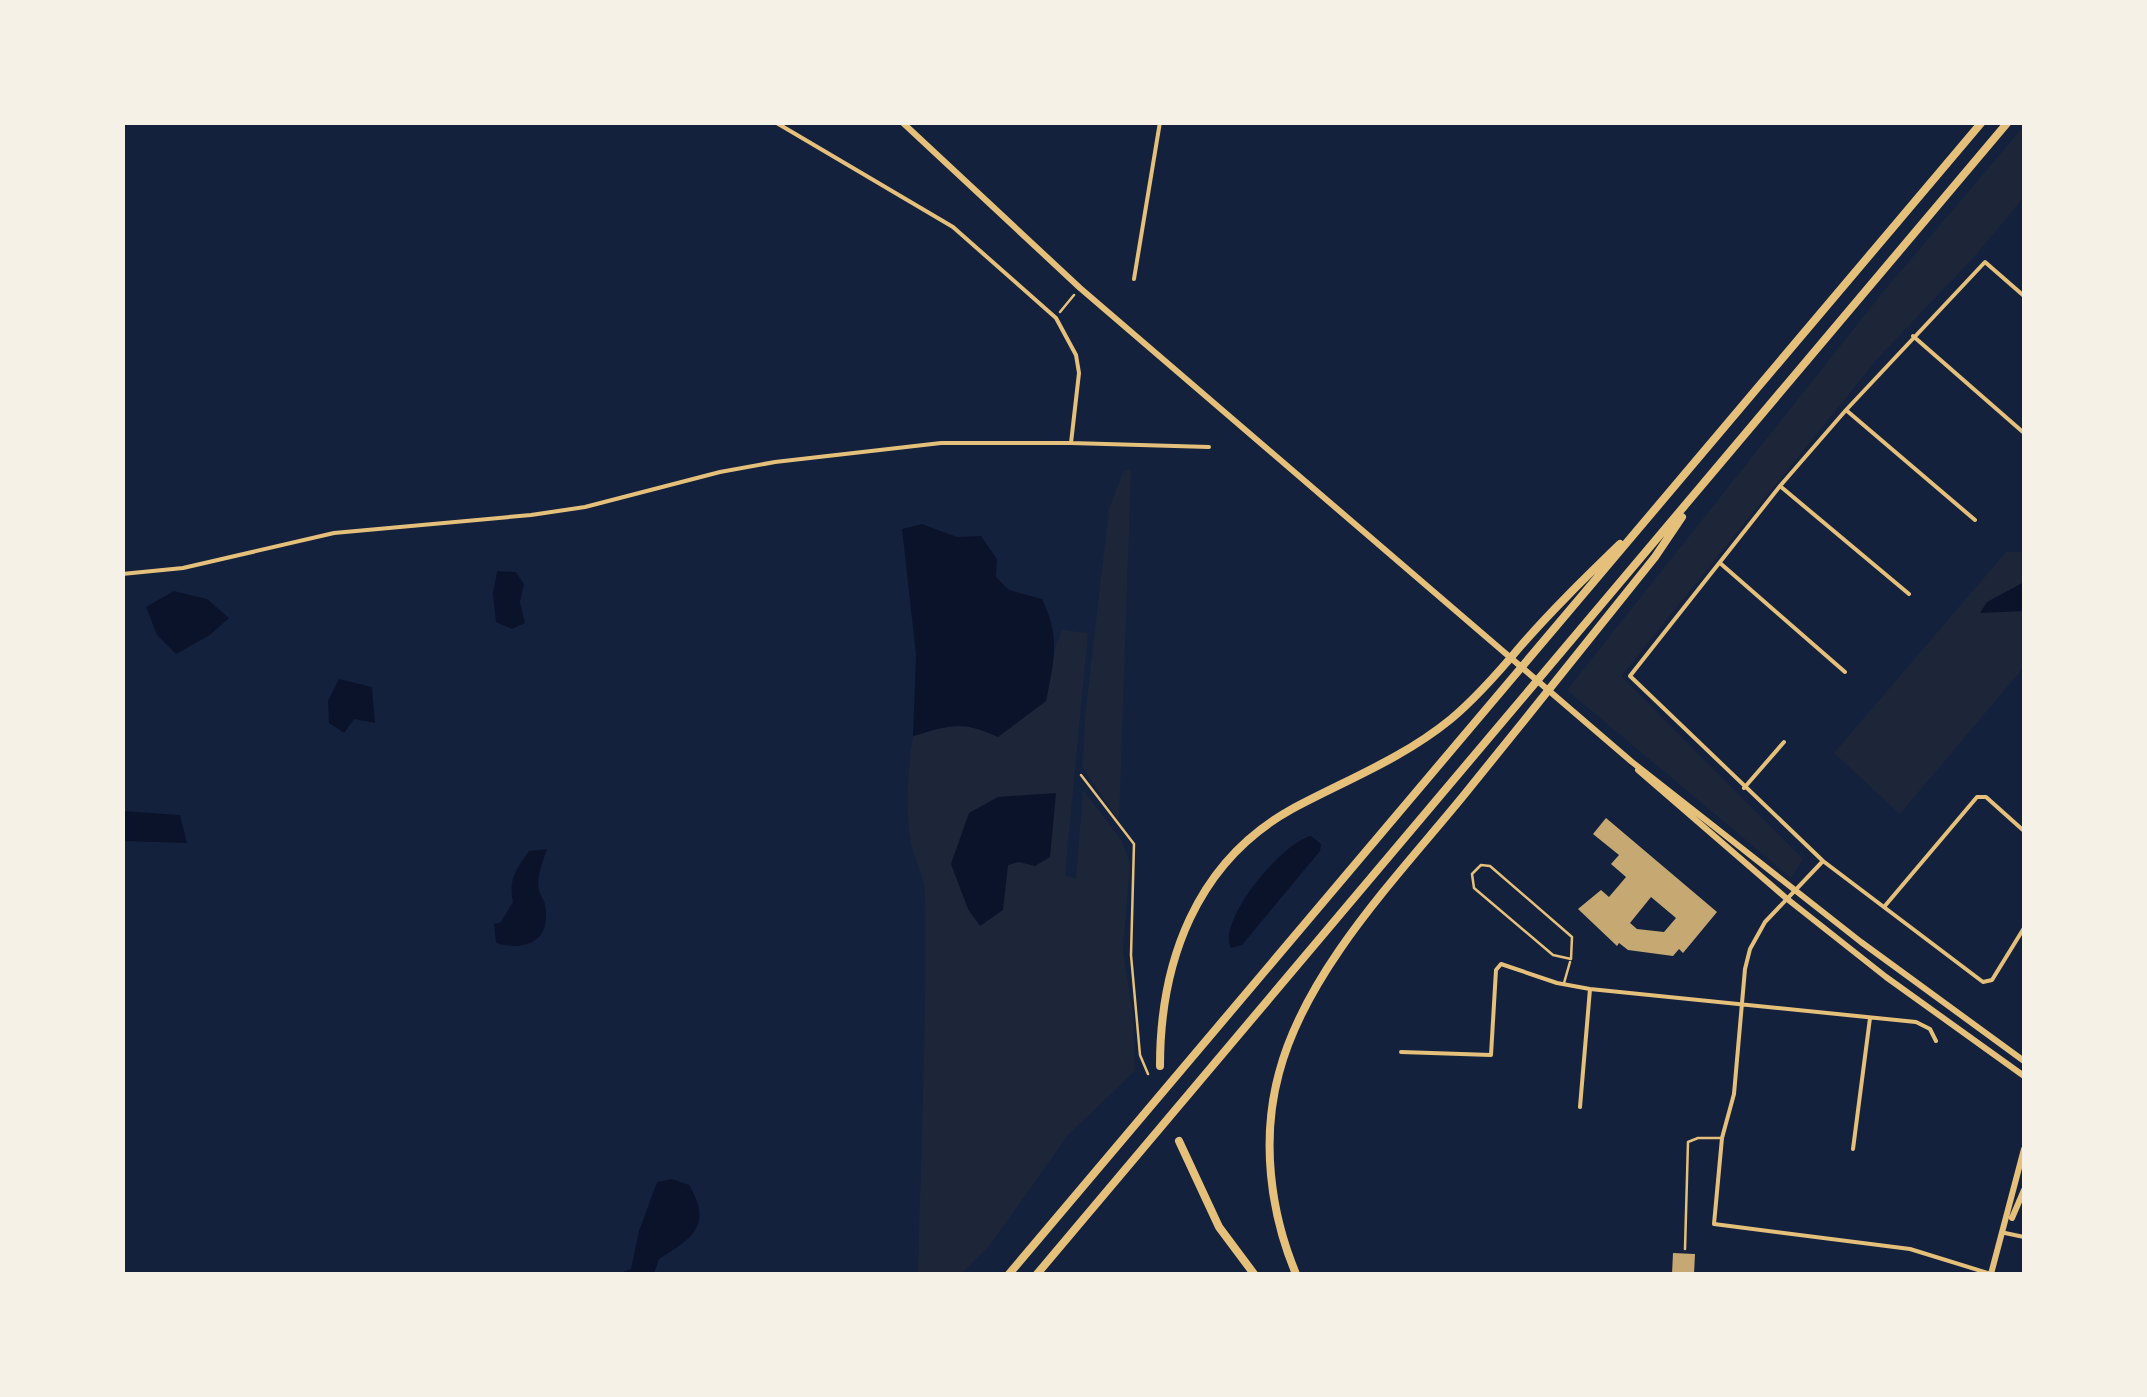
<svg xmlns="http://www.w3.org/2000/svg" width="2147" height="1397" viewBox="0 0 2147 1397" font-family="'IBM Plex Sans',sans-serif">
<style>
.green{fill:#1d2539}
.water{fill:#0b132b}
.building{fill:#c6a872;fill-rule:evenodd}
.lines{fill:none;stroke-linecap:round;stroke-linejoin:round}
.path{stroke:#e5c07b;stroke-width:2.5}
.service{stroke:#e5c07b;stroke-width:2.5}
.minor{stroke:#e5c07b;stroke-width:4}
.secondary{stroke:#e5c07b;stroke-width:6}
.primary{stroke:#e5c07b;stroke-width:6}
.motorway{stroke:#e5c07b;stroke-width:8}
</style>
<rect width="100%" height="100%" fill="#14213d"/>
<path class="green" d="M2024,126v71l-50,60 -96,101 -257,318 182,183 -12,19 -224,-188 316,-398z
M1131,469l-12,352 -36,-53 2,-51 24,-208 14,-37z
M2006,552h18v115l-124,147 -66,-61z
M1062,630l26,3 -23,242 11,4 7,-89 39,51 8,23 -7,88 10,63 2,56 -67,64 -78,110 -29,29h-43c3,-127 9,-253 7,-380 0,-18 -11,-34 -14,-51 -6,-34 -3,-73 2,-107 36,-11 50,-15 85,0l48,-35 10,-56z"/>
<path class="water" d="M922,524l35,13 24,-1 16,23 -1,18 13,13 33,9c19,39 12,60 4,102l-48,36c-37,-17 -47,-12 -85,-1l3,-81 -14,-126z
M497,571l19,1 8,12 -4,18 5,21 -13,6 -16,-7 -3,-28z
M2024,582v29l-44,2 7,-11z
M174,591l33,8 22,19 -19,17 -34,19 -19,-19 -11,-28z
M339,679l33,8 3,36 -21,-4 -10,14 -15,-10 -1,-22z
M1056,793l-6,64 -15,9 -16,-4 -11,3 -5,45 -23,16 -12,-17 -17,-45 18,-51 29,-16z
M122,811l58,4 7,28 -64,-2z
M1311,836l10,8 -1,7 -78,94 -11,3c-15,-26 51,-106 80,-112z
M547,849c-4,13 -11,28 -8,41 1,5 5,9 6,15 7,36 -19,47 -49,38l-2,-19 7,-2 12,-20c-5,-22 3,-33 16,-51z
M672,1179l17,6c24,40 4,53 -30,74l-5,15h-36l13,-5 8,-38 18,-49z"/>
<path class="building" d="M1606,818l111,94 -34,41 -4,-4 -6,7 -45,-6 -9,-7 -2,3 -39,-37 23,-19 8,7 17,-20 -15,-13 8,-9 -26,-21zM1651,897l25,21 -12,14 -27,-3 -7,-6z
M1673,1253l22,1 -1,20h-22z"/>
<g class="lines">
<path class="path" d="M1060,312l14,-17
M1081,775l53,69 -3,111 9,100 8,19"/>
<path class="service" d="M1481,865l9,1 82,71 -1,22 -18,-4 -79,-67 -2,-14z
M1564,983l6,-21
M1685,1249l3,-107 10,-4h24"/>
<path class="minor" d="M1134,279l26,-157
M2024,296l-39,-34 -139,148 -66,76 -150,190 193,185 160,121 9,-2 32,-52
M1913,336l111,97
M1846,410l129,110
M1071,443l138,4
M1780,486l129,108
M1720,563l125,109
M122,574l61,-6 151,-35 197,-18 54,-8 135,-35 55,-10 166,-19h130l8,-70 -3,-18 -20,-37 -103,-91 -178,-105
M1744,788l40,-46
M1823,861l-58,61 -15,27 -5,20 -11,125 -12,44 -8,86 196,25 81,25
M1884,907l93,-110h9l38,34
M1401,1052l90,3 5,-85 5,-6 56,19 33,6 326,33 14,7 6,12
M1580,1107l10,-118
M1853,1149l17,-131
M2005,1233l19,4"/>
<path class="secondary" d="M902,122l178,166 552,474 229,180 163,119
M1638,770l148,128 100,79 138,99"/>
<path class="primary" d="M2012,1218l12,-28
M1991,1274l33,-125"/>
<path class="motorway" d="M1160,1066c0,-104 36,-204 132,-257 54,-29 110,-50 159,-90 25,-21 47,-46 68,-71 32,-37 66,-70 101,-104
M1179,1141l40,86 35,47
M1009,1274l973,-1152
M1037,1274l971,-1152
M1296,1274c-26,-62 -35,-135 -17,-201 27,-103 119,-197 185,-278 64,-79 127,-158 191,-238l27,-40"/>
</g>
<rect width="2147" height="1397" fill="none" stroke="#f6f1e7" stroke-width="250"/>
</svg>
